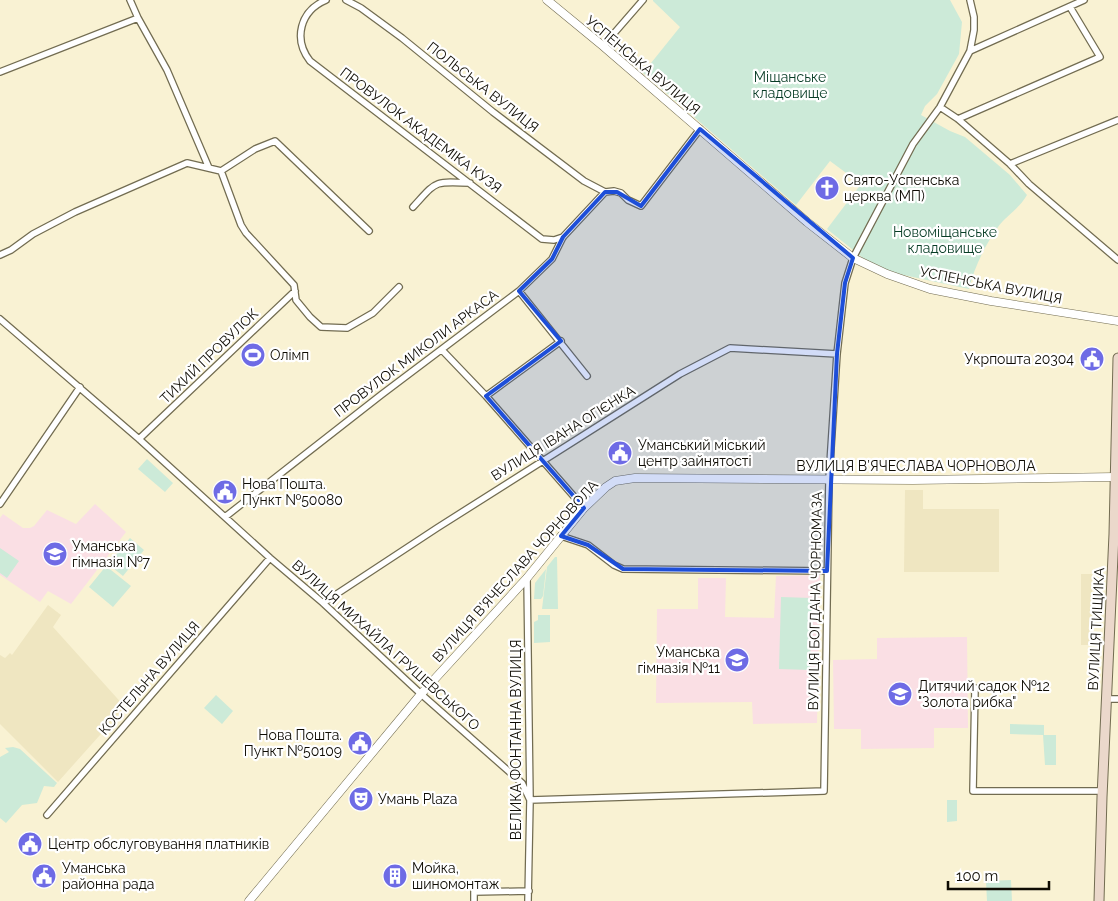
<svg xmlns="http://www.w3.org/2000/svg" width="1118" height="901" viewBox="0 0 1118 901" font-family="Raleway,sans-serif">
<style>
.built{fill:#efe6c1}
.education{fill:#fadfe4}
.green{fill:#ccead8}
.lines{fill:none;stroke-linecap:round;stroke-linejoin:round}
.minor-casing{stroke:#726c51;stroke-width:8}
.tertiary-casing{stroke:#726c51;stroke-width:9}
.secondary-casing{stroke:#726c51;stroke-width:11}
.minor{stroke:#fff;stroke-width:5.5}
.tertiary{stroke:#fff;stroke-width:8}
.secondary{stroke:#ebd8cb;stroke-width:9}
.marked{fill:#1d4ed8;fill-opacity:0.2;stroke:#1d4ed8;stroke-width:4;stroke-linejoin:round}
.labels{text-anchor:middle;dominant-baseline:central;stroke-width:4.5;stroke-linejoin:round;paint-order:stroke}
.street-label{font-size:14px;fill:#0e0b03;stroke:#fff}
.park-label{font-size:14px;fill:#083d26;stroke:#fff}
.poi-label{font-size:14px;fill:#0e0b03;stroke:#fff;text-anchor:start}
</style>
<rect width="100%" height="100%" fill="#f9f2d3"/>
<path class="built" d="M905,490h18v19h76v63h-95z
M1081,574h11v71h-11z
M48,605l13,10 -8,12 72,80 -67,75 -58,-58v-69l5,3 5,-5 2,2z"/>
<path class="education" d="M95,504l31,28 -55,72 -23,-13 -8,11 -40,-27v-57l3,-4 20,14h7l4,-2 13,-16 29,14z
M820,575l-3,148 -64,1 -1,-22 -96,1 1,-94h41v-31h28l-1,39 49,1 2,-42z
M967,637l1,91h-34v20l-73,1v-20h-27l-1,-69 44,-1v-21z"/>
<path class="green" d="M653,0h297l12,22 -3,32 -22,40 -12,12 -4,9 29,16 15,6 45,38 17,20c-9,15 -20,20 -29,32 -13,18 -24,41 -29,62l-75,-16 -14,-6 -17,-9 -36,-29 34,-45 -31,-23 -34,44 -153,-132 37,-46 -27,-26z
M147,459l26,24 -8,9 -27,-23z
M130,538l14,12 -21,26 -15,-12z
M0,548l19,13 -12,17 -7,-5z
M555,557h2l1,52h-16l5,-42z
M106,566l25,20 -18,21 -24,-20z
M546,569l-3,27 -2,3h-7l1,-16z
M781,597l31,1 -2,72 -31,-1z
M538,615h12v27l-16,1v-21l4,-2z
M216,695l17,16 -11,13 -18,-16z
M1010,724l34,1v10h12v30h-11l-2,-30 -33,-1z
M13,747l7,2 37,34 -3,4 -10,-1 -7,17 -15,2 -16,18 -6,-5v-61l9,-5 -4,-4z
M947,800h10v21l-10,1z
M1011,880l1,21h-25l-1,-20z"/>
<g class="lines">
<defs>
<path id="minor" d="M130,0l8,18
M326,0c-26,11 -33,39 -16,61l232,178 12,1 9,-3
M346,0l15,8 41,30 91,74 91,69 21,11 9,-1 7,2 7,7 13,6 59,-77
M603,46l40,-46
M970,51l114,-51
M0,72l138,-54 29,52 42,98
M940,107l18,12 52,45 19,20 89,76
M958,119l142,-62 -30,-50
M1010,164l108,-44
M221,171l34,-22 20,-8 94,90
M413,207c24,-26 20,-26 57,-24
M0,255l11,-5 22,-16 42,-22 112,-49 34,8 20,54 5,8 48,52 2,15 14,17 11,10 26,1 26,-15 26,-26
M519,291l68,85
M0,319l139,120 131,119 53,45 98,91 101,89 8,17
M442,350l44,46 98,112
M486,396l75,-55
M139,439l156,-148
M0,504l80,-117
M225,517l156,-122 138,-104 33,-32 11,-22 42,-45
M561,536l27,9 26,20 9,4 204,2
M527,578l3,222 -2,101
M323,603l114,-75 183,-116 60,-38 50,-26 107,6
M975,688l-2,103h129
M1106,699h12
M530,800l294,-9 5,-312 8,-125 8,-71 8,-25 60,-114 27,-37 30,-56 4,-21v-13l-4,-17
M47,815l223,-257
M474,901v-9l55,-1"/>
<path id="tertiary" d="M547,0l56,46 204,176 46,36 34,16 43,15 61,12 127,20
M249,901l172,-207 106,-116 57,-70 22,-21 9,-6 20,-3 278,2 202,-3"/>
<path id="secondary" d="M1099,901l3,-104 12,-263 4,-176"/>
</defs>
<use href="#minor" class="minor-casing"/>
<use href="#tertiary" class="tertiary-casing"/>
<use href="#secondary" class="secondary-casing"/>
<use href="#minor" class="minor"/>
<use href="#tertiary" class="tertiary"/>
<use href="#secondary" class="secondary"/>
</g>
<path class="marked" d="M700,129l153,129 -8,25 -8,71 -10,217 -204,-2 -35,-24 -27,-9 23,-28 -98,-112 75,-55 -42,-50 33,-32 11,-22 42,-45h12l24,14z"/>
<defs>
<symbol id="church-disc" viewBox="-11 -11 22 22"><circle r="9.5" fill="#6e6be5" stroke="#fff"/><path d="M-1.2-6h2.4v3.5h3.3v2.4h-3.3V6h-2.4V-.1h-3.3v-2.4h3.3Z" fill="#fff"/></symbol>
<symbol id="stadium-disc" viewBox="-11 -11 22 22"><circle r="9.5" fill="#6e6be5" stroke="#fff"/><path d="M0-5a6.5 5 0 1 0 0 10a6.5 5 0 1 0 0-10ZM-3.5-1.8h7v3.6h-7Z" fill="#fff"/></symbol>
<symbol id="civic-disc" viewBox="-11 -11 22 22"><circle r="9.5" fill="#6e6be5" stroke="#fff"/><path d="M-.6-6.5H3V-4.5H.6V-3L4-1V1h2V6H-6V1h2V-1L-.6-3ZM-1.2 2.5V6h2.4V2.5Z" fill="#fff"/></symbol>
<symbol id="school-disc" viewBox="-11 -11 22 22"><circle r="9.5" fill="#6e6be5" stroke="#fff"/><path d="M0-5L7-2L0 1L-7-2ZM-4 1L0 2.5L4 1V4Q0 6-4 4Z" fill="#fff"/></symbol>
<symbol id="theatre-disc" viewBox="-11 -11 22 22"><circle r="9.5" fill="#6e6be5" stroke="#fff"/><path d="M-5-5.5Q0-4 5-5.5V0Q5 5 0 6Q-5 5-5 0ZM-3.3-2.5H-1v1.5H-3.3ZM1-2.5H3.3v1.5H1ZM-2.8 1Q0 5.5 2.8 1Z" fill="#fff"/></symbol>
<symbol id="building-disc" viewBox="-11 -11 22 22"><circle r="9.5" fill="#6e6be5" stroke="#fff"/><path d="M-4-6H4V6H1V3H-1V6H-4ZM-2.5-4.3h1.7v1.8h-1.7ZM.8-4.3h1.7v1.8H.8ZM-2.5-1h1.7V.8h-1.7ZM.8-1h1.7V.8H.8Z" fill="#fff"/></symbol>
</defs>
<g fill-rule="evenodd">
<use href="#church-disc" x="813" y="174" width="28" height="28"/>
<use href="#stadium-disc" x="239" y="341" width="28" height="28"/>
<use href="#civic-disc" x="1078" y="345" width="28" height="28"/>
<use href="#civic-disc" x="606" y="439" width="28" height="28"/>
<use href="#civic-disc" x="211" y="478" width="28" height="28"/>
<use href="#school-disc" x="41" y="540" width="28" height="28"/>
<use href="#school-disc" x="723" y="646" width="28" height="28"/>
<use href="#school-disc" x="886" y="680" width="28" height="28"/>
<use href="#civic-disc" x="346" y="729" width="28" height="28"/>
<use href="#theatre-disc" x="347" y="785" width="28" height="28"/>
<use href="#civic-disc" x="16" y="830" width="28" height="28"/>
<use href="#civic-disc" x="30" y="862" width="28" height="28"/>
<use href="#building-disc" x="381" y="862" width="28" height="28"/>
</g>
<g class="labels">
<g class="street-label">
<text transform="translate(643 65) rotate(40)">УСПЕНСЬКА ВУЛИЦЯ</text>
<text transform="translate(483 87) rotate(38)">ПОЛЬСЬКА ВУЛИЦЯ</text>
<text transform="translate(421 130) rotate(37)">ПРОВУЛОК АКАДЕМІКА КУЗЯ</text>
<text transform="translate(991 285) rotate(11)">УСПЕНСЬКА ВУЛИЦЯ</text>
<text transform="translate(416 353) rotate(-37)">ПРОВУЛОК МИКОЛИ АРКАСА</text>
<text transform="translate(209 356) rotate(-44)">ТИХИЙ ПРОВУЛОК</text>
<text transform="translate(563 433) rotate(-32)">ВУЛИЦЯ ІВАНА ОГІЄНКА</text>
<text x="916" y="466">ВУЛИЦЯ В’ЯЧЕСЛАВА ЧОРНОВОЛА</text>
<text transform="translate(515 571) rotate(-48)">ВУЛИЦЯ В’ЯЧЕСЛАВА ЧОРНОВОЛА</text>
<text transform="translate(815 601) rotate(-89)">ВУЛИЦЯ БОГДАНА ЧОРНОМАЗА</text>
<text transform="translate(1096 629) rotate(-87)">ВУЛИЦЯ ТИЩИКА</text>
<text transform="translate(386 645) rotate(42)">ВУЛИЦЯ МИХАЙЛА ГРУШЕВСЬКОГО</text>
<text transform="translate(149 678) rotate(-49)">КОСТЕЛЬНА ВУЛИЦЯ</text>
<text transform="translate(516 740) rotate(-90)">ВЕЛИКА ФОНТАННА ВУЛИЦЯ</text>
</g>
<g class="park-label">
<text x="790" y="77">Міщанське<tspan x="790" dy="16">кладовище</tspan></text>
<text x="945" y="232">Новоміщанське<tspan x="945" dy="16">кладовище</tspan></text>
</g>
<g class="poi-label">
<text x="844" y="180">Свято-Успенська<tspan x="844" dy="16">церква (МП)</tspan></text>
<text x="270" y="355">Олімп</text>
<text x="1074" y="359" text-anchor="end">Укрпошта 20304</text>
<text x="638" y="445">Уманський міський<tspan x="638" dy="16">центр зайнятості</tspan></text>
<text x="242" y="484">Нова Пошта.<tspan x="242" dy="16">Пункт №50080</tspan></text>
<text x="72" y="546">Уманська<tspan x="72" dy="16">гімназія №7</tspan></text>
<text x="720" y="652" text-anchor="end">Уманська<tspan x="720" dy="16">гімназія №11</tspan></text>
<text x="918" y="686">Дитячий садок №12<tspan x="918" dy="16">"Золота рибка"</tspan></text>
<text x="342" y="735" text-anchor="end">Нова Пошта.<tspan x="342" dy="16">Пункт №50109</tspan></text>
<text x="378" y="799">Умань Plaza</text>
<text x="48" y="844">Центр обслуговування платників</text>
<text x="62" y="868">Уманська<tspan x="62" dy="16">районна рада</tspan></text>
<text x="412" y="868">Мойка,<tspan x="412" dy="16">шиномонтаж</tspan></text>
</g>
</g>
<path d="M948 881v8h101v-8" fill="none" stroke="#0e0b03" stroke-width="2.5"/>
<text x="956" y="881" font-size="15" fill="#0e0b03" stroke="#ffffff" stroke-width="4" paint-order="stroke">100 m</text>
</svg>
